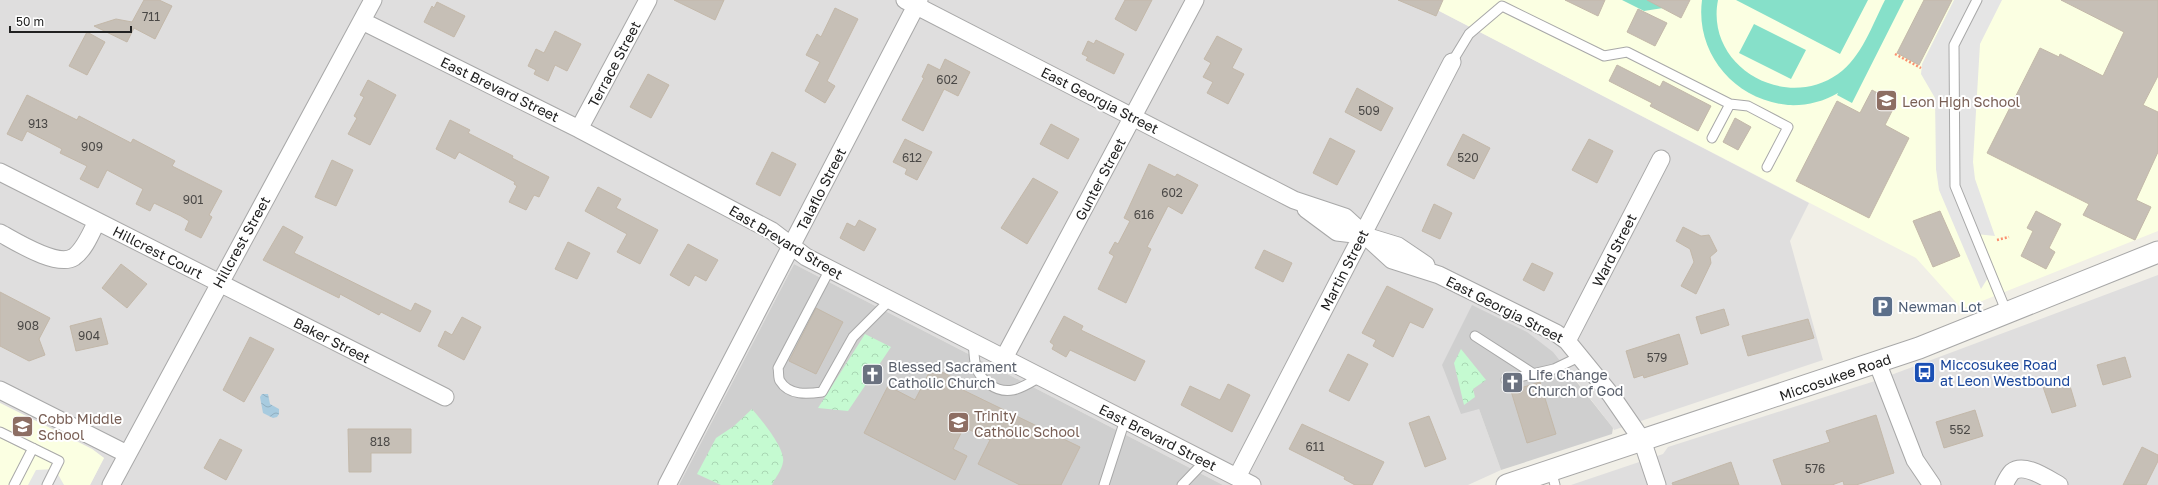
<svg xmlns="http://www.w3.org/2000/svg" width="2158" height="485" viewBox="0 0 2158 485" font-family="'Golos Text',sans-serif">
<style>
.residential{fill:#dfdede}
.education{fill:#fbffe2}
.religious{fill:#cfcfcf}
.park{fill:url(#park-crowns)}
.pitch{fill:#86e0c9}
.parking{fill:#e5e5e5}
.water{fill:url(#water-waves)}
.building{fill:#c6bfb6;stroke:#c3b8a9}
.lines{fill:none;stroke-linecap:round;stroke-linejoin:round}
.service-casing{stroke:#a8a8a8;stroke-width:11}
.minor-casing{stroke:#a8a8a8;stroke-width:19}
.tertiary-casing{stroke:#a8a8a8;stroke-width:23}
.path{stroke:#fa906f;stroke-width:2.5;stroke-dasharray:2 2;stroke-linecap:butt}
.service{stroke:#fff;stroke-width:9}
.minor{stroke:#fff;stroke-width:17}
.tertiary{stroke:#fff;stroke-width:21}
.labels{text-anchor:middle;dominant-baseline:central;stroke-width:4;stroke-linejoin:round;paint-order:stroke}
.number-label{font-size:12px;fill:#4a4846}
.street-label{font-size:14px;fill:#212121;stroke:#fff}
.education-label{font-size:14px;fill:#785e54;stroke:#fff;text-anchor:start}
.service-label{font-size:14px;fill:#4e5e75;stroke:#fff;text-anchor:start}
.transit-label{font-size:14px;fill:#164399;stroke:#fff;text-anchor:start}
.worship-label{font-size:14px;fill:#5b616d;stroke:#fff;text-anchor:start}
</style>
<defs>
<pattern id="park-crowns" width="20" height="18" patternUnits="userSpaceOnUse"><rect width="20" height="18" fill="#c5fad1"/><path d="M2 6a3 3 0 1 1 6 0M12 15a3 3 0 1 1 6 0" fill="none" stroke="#a9d6b3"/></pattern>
<pattern id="water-waves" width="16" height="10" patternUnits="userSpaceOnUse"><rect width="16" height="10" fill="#a8cbdf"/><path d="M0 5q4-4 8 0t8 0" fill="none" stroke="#90aebf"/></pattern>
</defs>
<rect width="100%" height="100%" fill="#f1efe7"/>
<path class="residential" d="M0,0h1418l391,203 -19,38 33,119 -209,70 -1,-2 -51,-66 -83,47 22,61 -33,15h-245l-429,-221 -115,221h-589l14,-27 -12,-9 -92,-46z
M2158,275v210h-587l92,-31 5,-7 207,-66z"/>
<path class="education" d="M1418,0h740v231l-196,78 -46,-51z
M0,403l92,46 12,9 -14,27h-90z"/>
<path class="religious" d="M794,264l429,221h-544z
M1472,305l55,27 26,20 60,76 -1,6 -111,36 -22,-61 -18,5 -19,-49z"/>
<path class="park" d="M865,334l26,13 -43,64 -30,-3z
M1461,349l25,31 -13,9 2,8 -11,8 -10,-42z
M752,409c8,9 34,40 31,53 -1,8 -8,16 -11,23h-51l-24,-11 19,-36 18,-12z"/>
<path class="pitch" d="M1622,0h45l-4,8 -19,3z
M1702,0h16c-13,66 66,112 120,74 24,-17 34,-49 47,-74h19l-52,103 -15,-8 1,-2c-15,9 -33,13 -50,12 -53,-5 -93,-51 -86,-105z
M1736,0h132l-28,54z
M1754,24l52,26 -15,29 -52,-26z"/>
<path class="parking" d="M1954,0h48l-22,44 -7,118 2,17 20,57 -19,-2 15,39 -10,16 -42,-99 -3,-21 -1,-71 -14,-24 1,-10z
M55,469l9,16h-36l8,-15z"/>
<path class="water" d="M262,394h6l2,10 9,5v5l-2,3 -4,1 -10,-5 -3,-16z"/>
<path class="building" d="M144,0h15l13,6 -17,33 -21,-11 -7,14 -33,-16 22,-7 16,3z
M674,0h50l-9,20z
M1125,0h27l-16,31 -21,-12z
M1398,0h45l-7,16z
M1565,0h40l-7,16z
M1647,0h43l-9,18z
M1924,0h28l-33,65 -22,-12z
M2061,0h97v76l-15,29 15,7v40l-22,48 15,7 -16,33 -52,-25 6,-11 -102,-51 53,-105 19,9 1,-3 43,22 21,-44z
M437,2l28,14 -11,21 -30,-15 8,-16 2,2z
M835,8l23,11 -31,62 8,5 -10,17 -20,-12 15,-29 -14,-7 11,-21 4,3z
M1638,9l29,14 -12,23 -28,-14z
M555,31l26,13 -14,27 -12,-6 -7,16 -14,-7 2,-4 -8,-4 8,-17 8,4z
M87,32l18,10 -18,33 -18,-9z
M1217,36l25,13 -10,19 12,6 -16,30 -21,-11 6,-11 -10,-5 8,-14 -7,-4z
M1096,40l28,14 -10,20 -28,-14 2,-3 -6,-3 6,-13 6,3z
M945,59l25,13 -12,24 -14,-7 -21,42 -21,-11 22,-42 -2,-1 6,-13 12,6z
M1617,65l43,22 3,-6 48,25 -13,25 -48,-25 2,-3 -43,-22z
M648,74l21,11 -18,33 -21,-11z
M368,80l28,15 -26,50 -22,-11 9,-16 -3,-2 10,-19 -4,-2z
M1357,88l36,20 -12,23 -36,-19z
M1872,90l24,13 -11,22 24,13 -40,80 -73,-37 41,-80 23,12z
M27,95l50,25 2,-4 52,27 2,-4 42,22 -3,5 50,25 -13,24 3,2 -11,21 -16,-8 4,-9 -8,-5 -27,-13 -4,8 -14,-7 7,-15 -36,-19 -9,18 -18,-9 7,-13 -27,-13 2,-4 -35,-18 -5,10 -15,-7z
M1735,118l16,9 -13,23 -15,-8z
M450,120l20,10 -2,3 45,23 -1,2 37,19 -10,20 -5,-2 -8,15 -17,-8 8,-16 -3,-2 1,-2 -56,-30 -4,7 -19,-10z
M1051,124l28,15 -11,20 -28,-15z
M1463,134l27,14 -16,31 -27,-14z
M1330,138l25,13 -18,34 -24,-12z
M905,139l27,13 -15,28 -12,-6 2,-5 -14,-7z
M1589,139l24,12 -16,32 -25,-13z
M772,152l24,12 -16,32 -24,-12z
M332,160l21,10 -17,36 -21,-9z
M1149,164l26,13 2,-3 21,11 -16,29 -14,-8 -21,41 4,2 -25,54 -28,-14 16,-33 -5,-3 6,-11 3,2 12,-23 -6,-3z
M1033,178l25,14 -31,52 -26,-16z
M598,187l23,12 -5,9 42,22 -18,34 -23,-12 10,-18 -42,-23z
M1434,204l18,9 -12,26 -18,-8z
M1940,211l20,45 -27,11 -20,-46z
M2036,211l25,13 -12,24 6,4 -9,17 -25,-13 12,-25 -6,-3z
M859,220l17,9 -12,22 -24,-13 7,-15 8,4z
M283,226l20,11 -9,16 117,58 4,-8 16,8 -11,21 -39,-20 -2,3 -39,-21 -1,4 -76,-38z
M1683,227l18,9 8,-1 8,16 -7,6 1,6 -15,31 -15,-8 13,-24 -4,-13 -14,-8z
M568,242l22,11 -13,26 -22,-10z
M688,244l30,16 -12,21 -11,-6 -6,11 -19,-11z
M1264,250l28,13 -9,19 -28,-14z
M1532,263l21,10 -9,18 -21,-11z
M121,264l26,20 -20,24 -25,-20z
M1387,286l46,23 -10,19 -13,-6 -17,35 -20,-11 3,-6 -14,-7z
M0,292l50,26 -11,21 6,16 -16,6 -29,-15z
M816,308l27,14 -27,52 -27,-13z
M1724,309l5,16 -28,9 -5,-17z
M1064,316l19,10 -2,4 64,31 -10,20 -65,-31 -4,7 -14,-8 2,-4 -4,-3z
M462,317l19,10 -17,33 -26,-14 7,-15 7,4z
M101,318l7,26 -32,7 -6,-25z
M1808,319l6,19 -66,18 -6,-20z
M1679,334l9,30 -44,14 -1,-3 -9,3 -8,-27z
M250,337l24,12 -30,53 -21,-12z
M1348,354l20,10 -19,37 -20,-10z
M2125,357l6,20 -28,8 -6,-20z
M932,367l34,17 -3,6 117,57 -19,38h-41l-42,-21 12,-24 -26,-13 -11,22 14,7 -12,24 -91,-47 24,-47 27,14z
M2067,376l9,30 -24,7 -10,-29z
M1540,382l16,52 -29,9 -16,-52z
M1228,384l22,11 -18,37 -51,-27 9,-19 30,14z
M1975,410l8,26 -39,12 -8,-26z
M1876,415l18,58 -38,12h-12l-1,-4 -11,4h-50l-9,-25 57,-18 -4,-11z
M1429,416l17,43 -21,8 -16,-44z
M1302,424l82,38 -12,23h-17l-11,-6 1,-2 -56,-28z
M348,429h63v24h-40v19h-22z
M220,439l22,11 -16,30 -22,-12z
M2142,447l16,8v6l-12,24h-23z
M1731,462l8,23h-66l-1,-2z"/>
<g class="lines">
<defs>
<path id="service" d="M1977,0l-23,45 1,141 52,127
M1452,62l17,-28 33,-28 102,50 23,-4 103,52 18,2 40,21 -21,40
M1712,138l18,-34
M830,269l-52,99c1,4 0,10 2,13 9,15 28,13 42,11l31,-55 37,-37
M1475,336l59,38
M973,343c1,7 1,17 3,24 2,8 8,13 13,17 19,14 34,3 51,-7
M1506,380l48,-11 27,-13
M0,432l59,29 -12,24
M1551,470l4,15
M14,485l19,-37
M1104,485l21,-65
M1182,485l23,-24"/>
<path id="minor" d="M905,0l389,200 51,17 47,43 47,15 117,58 11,8 44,54 31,45 15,45
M362,21l217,108 193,102 34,26 446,228
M579,129l69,-129
M0,172l445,225
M1306,209l31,23 25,3 36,11 28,19
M0,233c15,8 57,35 74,24 11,-8 17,-24 23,-36
M1567,341l94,-182
M1004,358l191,-358
M1877,362l38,98 17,25
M0,390l127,64
M1237,477l215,-415
M111,485l262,-485
M667,485l252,-485
M2004,485c2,-4 5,-10 8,-13 12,-10 36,7 47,13"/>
<path id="tertiary" d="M1507,485l412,-137 239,-96"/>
</defs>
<use href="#service" class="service-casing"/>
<use href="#minor" class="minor-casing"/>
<use href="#tertiary" class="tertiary-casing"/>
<path class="path" d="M1895,54l26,14
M1997,240l12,-3"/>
<use href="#service" class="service"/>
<use href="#minor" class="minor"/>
<use href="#tertiary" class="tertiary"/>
</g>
<defs>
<symbol id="school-square" viewBox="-11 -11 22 22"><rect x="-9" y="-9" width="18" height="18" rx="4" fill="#8d6e63" stroke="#fff"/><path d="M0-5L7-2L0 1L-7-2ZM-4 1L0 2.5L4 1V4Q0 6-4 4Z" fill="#fff"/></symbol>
<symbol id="parking-square" viewBox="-11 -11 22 22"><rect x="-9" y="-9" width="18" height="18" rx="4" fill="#5c6f8a" stroke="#fff"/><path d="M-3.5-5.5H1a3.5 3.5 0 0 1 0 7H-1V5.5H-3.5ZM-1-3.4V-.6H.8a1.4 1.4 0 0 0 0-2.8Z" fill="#fff"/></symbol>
<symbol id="bus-square" viewBox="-11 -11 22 22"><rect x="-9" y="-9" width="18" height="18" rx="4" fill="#1a4fb4" stroke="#fff"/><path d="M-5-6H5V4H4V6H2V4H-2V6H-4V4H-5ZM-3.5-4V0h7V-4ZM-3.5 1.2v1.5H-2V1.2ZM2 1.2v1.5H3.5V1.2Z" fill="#fff"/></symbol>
<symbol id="church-square" viewBox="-11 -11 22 22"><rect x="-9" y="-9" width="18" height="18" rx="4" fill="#6b7280" stroke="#fff"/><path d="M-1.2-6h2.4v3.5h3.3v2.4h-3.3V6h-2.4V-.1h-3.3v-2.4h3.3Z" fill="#fff"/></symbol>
</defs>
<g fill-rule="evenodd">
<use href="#school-square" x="1874" y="88" width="25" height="25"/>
<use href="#parking-square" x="1870" y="294" width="25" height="25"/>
<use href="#bus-square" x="1912" y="360" width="25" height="25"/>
<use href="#church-square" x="860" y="362" width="25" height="25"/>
<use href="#church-square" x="1500" y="370" width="25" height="25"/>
<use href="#school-square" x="946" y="410" width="25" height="25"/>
<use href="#school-square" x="10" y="414" width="25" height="25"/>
</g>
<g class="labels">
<g class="number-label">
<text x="151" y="16">711</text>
<text x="947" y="79">602</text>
<text x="1369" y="110">509</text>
<text x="38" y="123">913</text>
<text x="92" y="146">909</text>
<text x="912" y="157">612</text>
<text x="1468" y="157">520</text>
<text x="1172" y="192">602</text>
<text x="193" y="199">901</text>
<text x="1144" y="214">616</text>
<text x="28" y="325">908</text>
<text x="89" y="335">904</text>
<text x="1657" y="357">579</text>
<text x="1960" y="429">552</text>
<text x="380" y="441">818</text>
<text x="1315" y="446">611</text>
<text x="1815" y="468">576</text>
</g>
<g class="street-label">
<text transform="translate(614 64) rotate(-62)">Terrace Street</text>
<text transform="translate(500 89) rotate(26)">East Brevard Street</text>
<text transform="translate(1100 100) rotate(27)">East Georgia Street</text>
<text transform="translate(1100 179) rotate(-62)">Gunter Street</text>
<text transform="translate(821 189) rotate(-63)">Talaflo Street</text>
<text transform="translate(241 242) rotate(-61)">Hillcrest Street</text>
<text transform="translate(786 242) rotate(31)">East Brevard Street</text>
<text transform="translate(1614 250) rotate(-63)">Ward Street</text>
<text transform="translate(158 252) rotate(27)">Hillcrest Court</text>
<text transform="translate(1344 270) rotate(-63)">Martin Street</text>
<text transform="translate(1505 309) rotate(27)">East Georgia Street</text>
<text transform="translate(332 340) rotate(27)">Baker Street</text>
<text transform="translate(1835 377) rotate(-19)">Miccosukee Road</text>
<text transform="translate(1158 437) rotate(27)">East Brevard Street</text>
</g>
<g class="education-label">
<text x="1902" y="101">Leon High School</text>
<text x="974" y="415">Trinity<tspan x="974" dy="16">Catholic School</tspan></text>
<text x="38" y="418">Cobb Middle<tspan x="38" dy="16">School</tspan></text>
</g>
<g class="service-label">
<text x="1898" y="306">Newman Lot</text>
</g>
<g class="transit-label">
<text x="1940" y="364">Miccosukee Road<tspan x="1940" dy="16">at Leon Westbound</tspan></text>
</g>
<g class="worship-label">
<text x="888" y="366">Blessed Sacrament<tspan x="888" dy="16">Catholic Church</tspan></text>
<text x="1528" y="374">Life Change<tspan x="1528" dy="16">Church of God</tspan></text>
</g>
</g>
<path d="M10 26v6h121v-6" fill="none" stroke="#212121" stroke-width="2"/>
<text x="16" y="26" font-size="12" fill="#212121" stroke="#ffffff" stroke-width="3" paint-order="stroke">50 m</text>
</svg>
